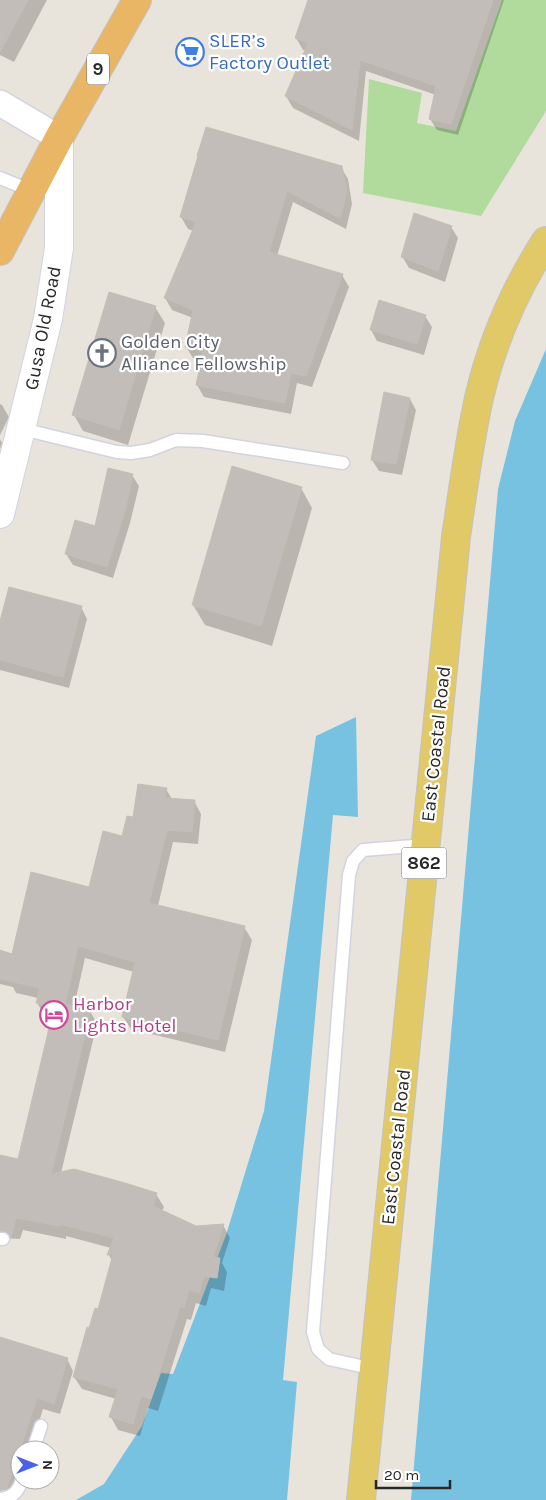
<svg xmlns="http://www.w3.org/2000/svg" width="546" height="1500" viewBox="0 0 546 1500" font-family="Karla,sans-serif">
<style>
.green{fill:#b0db9d}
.water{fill:#78c2e1}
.shadow{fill:#0003}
.building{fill:#c2bdb8;stroke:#c4bfb5}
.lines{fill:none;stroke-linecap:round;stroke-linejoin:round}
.service-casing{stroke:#d1d3e0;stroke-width:15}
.minor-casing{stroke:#d1d3e0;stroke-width:28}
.tertiary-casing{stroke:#d1d3e0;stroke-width:30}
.primary-casing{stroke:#c3c3c3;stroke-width:30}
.trunk-casing{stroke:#c3c3c3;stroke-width:30}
.service{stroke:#fff;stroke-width:12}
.minor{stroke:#fff;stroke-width:25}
.tertiary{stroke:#fff;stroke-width:28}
.primary{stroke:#e2c968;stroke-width:28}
.trunk{stroke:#e8b665;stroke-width:28}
.labels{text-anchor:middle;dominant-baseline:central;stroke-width:4.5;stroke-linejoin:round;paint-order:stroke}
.shield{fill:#fff;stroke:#686868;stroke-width:1}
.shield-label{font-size:18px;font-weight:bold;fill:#282828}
.shop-label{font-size:19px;fill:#366cbe;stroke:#fff;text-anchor:start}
.street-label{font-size:19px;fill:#282828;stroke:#fff}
.worship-label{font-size:19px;fill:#5b616d;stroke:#fff;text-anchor:start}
.hotel-label{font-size:19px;fill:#b23c85;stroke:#fff;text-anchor:start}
</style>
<rect width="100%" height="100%" fill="#e9e4db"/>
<path class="green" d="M502,0h44v111l-65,105 -118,-23 6,-114 53,14 -5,30 39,8z"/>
<path class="water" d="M546,349v1151h-135l87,-1011 17,-68z
M356,717l2,100 -25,-2 -50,565 14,2 -10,118h-211l28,-16 38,-58 19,-53 12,1 53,-139 38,-124 52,-375z"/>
<path class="shadow" d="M0,0h47l-33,62 -14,-7z
M309,0h195l-46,135 -21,-5 -7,-11 6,-24 -70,-24 -7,70 -66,-33 -7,-12 20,-45 -3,-1 -7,-12z
M341,167l7,12 4,25 -6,25 -53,-27 -16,54 65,19 7,12 -37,100 -15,-4 -6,31 -87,-17 -7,-12 5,-25 -9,-2 -7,-11 7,-29 -21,-8 -7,-12 29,-67 -6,-2 -7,-12z
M451,227l7,11 -13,44 -36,-14 -7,-12z
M155,307l10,16 -37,122 -45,-14 -9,-16z
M425,316l7,11 -8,28 -47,-14 -6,-11z
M410,399l6,11 -14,65 -23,-4 -7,-11z
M0,404l2,1 7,12 -9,18z
M0,439l2,4 -2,6z
M132,475l7,11 -9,37 -17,55 -40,-13 -7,-11 30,-27z
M301,488l11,20 -40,138 -67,-21 -12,-20z
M81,607l6,12 -18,69 -69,-18v-44z
M166,789l6,10 22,2 7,13 -3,30 -25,-2 -15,64 86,21 8,13 -27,112 -94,-23 -8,-12 11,-45 -49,-14 -11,49 16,4 7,13 -36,149 95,21 8,13 -2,4 34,16 27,-2 7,13 -8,25 5,9 -3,19 -13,-3 -5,18 -10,-3 -5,17 -4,-1 -29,92 -10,-3 -8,28 -22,-6 -7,-13 5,-18 -34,-10 -8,-12 16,-48 9,-19 13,-49 -3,-6 2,-7 -45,-12v3l-43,-9 -3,9 -20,-1v-82l19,5 34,-143 -8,-2 -8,-13 1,-5 -22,-5 -3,-6 -13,-3v-32l13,3 77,-67 44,-69z
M0,1338l67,21 6,12 -13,43 -17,-5 -13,41h-10v30l-5,14 -15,-5z"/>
<path class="building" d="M0,0h28l-28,52z
M308,0h185l-42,124 -22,-5 7,-33 -76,-26 -8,70 -67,-34 23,-53 -13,-5z
M206,127l136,39 5,26 -7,26 -53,-27 -18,61 74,22 -37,102 -15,-3 -6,30 -89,-18 7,-34 -18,-4 8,-37 -29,-12 32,-76 -16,-5 18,-61h-1z
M414,213l38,13 -14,45 -37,-14z
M109,292l47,14 -37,124 -47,-15z
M379,300l47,15 -9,29 -47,-14z
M384,392l26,6 -14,66 -25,-4z
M232,466l70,21 -41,139 -69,-21z
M108,468l25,6 -8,37 -18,56 -42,-13 10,-34 20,6z
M9,587l73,19 -19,71 -63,-17v-39z
M138,784l29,4 -2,10 30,2 -3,32 -25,-2 -18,73 96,23 -27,114 -96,-23 13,-55 -57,-16 -13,58 26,6 -40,164 23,-5 51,14 32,10 -4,13 43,20 28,-2 -11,33 7,1 -3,20 -13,-2 -5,17 -10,-3 -5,18 -4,-1 -29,92 -10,-3 -8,28 -24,-7 9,-28 -45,-12 14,-50 2,1 6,-20 3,1 15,-55 -6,1 7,-17 -55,-14v2l-43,-8 -5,19 -4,-5 -7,-1v-76l18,4 36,-152 -18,-4 4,-15 -40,-9v-29l12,4 19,-82 58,15 14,-56 19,5 5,-20 6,1z
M0,1337l68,21 -14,46 -17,-6 -30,90 -7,3z"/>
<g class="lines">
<defs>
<path id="service" d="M0,178l32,13
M22,429l95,23 14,1 19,-3 26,-10 27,1 140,22
M0,1239h3
M374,1369l-45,-10 -11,-10 -5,-17 36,-457 4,-14 10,-11 63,-5
M33,1450l8,-24
M0,1499c13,-2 18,-7 22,-19"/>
<path id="minor" d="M0,103l59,35"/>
<path id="tertiary" d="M0,514l48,-195 11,-71v-110"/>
<path id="primary" d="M361,1500l95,-963c7,-47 13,-94 23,-139 13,-56 36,-109 67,-157"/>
<path id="trunk" d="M0,251l59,-113 78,-138"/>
</defs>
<use href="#service" class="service-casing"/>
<use href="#minor" class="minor-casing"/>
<use href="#tertiary" class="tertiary-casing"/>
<use href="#primary" class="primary-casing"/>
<use href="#trunk" class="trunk-casing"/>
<use href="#service" class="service"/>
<use href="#minor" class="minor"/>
<use href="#tertiary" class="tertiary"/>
<use href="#primary" class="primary"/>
<use href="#trunk" class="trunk"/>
</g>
<defs>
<symbol id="supermarket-ring" viewBox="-11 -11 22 22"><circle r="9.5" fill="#fff" stroke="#3f7fe0" stroke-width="1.5"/><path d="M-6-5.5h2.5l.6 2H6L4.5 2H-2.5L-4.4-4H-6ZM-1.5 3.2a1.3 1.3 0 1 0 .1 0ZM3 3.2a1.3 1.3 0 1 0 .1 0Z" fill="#3f7fe0"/></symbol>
<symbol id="church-ring" viewBox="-11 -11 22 22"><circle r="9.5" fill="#fff" stroke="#6b7280" stroke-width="1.5"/><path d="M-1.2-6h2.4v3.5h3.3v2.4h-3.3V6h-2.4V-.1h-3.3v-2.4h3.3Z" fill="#6b7280"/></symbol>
<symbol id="hotel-ring" viewBox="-11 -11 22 22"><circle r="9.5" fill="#fff" stroke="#d1479c" stroke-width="1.5"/><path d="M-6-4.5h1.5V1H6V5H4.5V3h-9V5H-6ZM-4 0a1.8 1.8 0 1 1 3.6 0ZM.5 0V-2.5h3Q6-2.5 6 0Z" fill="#d1479c"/></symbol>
</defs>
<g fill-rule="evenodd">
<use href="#supermarket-ring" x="174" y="36" width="32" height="32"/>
<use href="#church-ring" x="86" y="337" width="32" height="32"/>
<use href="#hotel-ring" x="38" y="999" width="32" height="32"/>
</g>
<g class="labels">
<g class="shield">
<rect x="87" y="53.5" width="22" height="31" rx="4"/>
<rect x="401.5" y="847.5" width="45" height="31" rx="4"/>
</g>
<g class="shield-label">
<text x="98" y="69">9</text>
<text x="424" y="863">862</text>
</g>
<g class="shop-label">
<text x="209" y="41">SLER’s<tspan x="209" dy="22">Factory Outlet</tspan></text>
</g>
<g class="street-label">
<text transform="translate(43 328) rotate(-79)">Gusa Old Road</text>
<text transform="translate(436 744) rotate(-84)">East Coastal Road</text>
<text transform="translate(396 1147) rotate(-84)">East Coastal Road</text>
</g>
<g class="worship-label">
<text x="121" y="342">Golden City<tspan x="121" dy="22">Alliance Fellowship</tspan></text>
</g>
<g class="hotel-label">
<text x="73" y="1004">Harbor<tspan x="73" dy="22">Lights Hotel</tspan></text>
</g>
</g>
<g transform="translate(35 1465) rotate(90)"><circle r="24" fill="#ffffff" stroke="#a9a9a9"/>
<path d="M0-4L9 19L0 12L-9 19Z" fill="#4a62e7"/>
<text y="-8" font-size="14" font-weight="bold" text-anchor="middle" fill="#282828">N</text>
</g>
<path d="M376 1480v8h74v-8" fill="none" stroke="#282828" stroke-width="2.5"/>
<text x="384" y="1480" font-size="15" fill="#282828" stroke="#ffffff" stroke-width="4" paint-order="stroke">20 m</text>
</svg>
